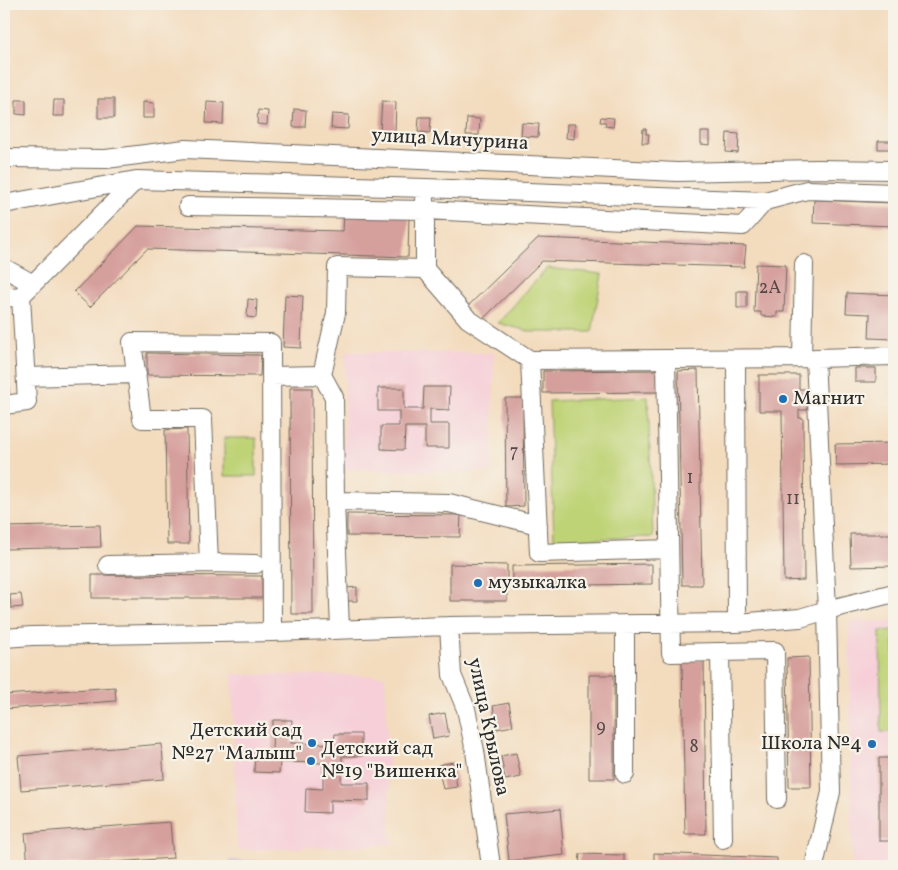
<svg xmlns="http://www.w3.org/2000/svg" width="898" height="870" viewBox="0 0 898 870" font-family="Vollkorn,serif">
<style>
.built{fill:#f6cfd8}
.industrial{fill:#d1bdca}
.green{fill:#bed376;stroke:#747f50}
.building{fill:#d59f9c}
.lines{fill:none;stroke-linecap:round;stroke-linejoin:round}
.minor-casing{stroke:#71695e;stroke-width:20}
.minor{stroke:#fff;stroke-width:18}
.poi-dot{fill:#1f6fb2;stroke:#f7f3e8;stroke-width:2}
.labels{text-anchor:middle;dominant-baseline:central;stroke-width:4.5;stroke-linejoin:round;paint-order:stroke}
.number-label{font-size:18px;fill:#564847}
.street-label{font-size:20px;fill:#2b2b2b;stroke:#f7f3e8}
.poi-label{font-size:20px;fill:#2b2b2b;stroke:#f7f3e8;text-anchor:start}
</style>
<rect width="100%" height="100%" fill="#f7f3e8"/>
<filter id="ink" filterUnits="userSpaceOnUse"><feTurbulence type="fractalNoise" baseFrequency=".02" numOctaves="2"/><feDisplacementMap in="SourceGraphic" scale="10" xChannelSelector="R" yChannelSelector="G"/><feConvolveMatrix kernelMatrix="1 2 1 2 8 2 1 2 1" color-interpolation-filters="sRGB"/></filter>
<filter id="wash" filterUnits="userSpaceOnUse"><feTurbulence type="fractalNoise" baseFrequency=".0096" numOctaves="4" result="noise"/><feDisplacementMap in="SourceGraphic" scale="20" xChannelSelector="R" yChannelSelector="G"/><feGaussianBlur stdDeviation="1.12" result="paint"/><feColorMatrix in="noise" values="0 0 0 0 0 0 0 0 0 0 0 0 0 0 0 0 0 1.4 0 .05"/><feComposite in="paint" operator="in"/></filter>
<g filter="url(#wash)">
<rect width="100%" height="100%" fill="#f3dbbd"/>
<path class="built" d="M345,352l149,1 -2,119 -148,-2z
M849,621h45v245h-42z
M232,674l153,2 6,169 -154,5z"/>
<path class="industrial" d="M229,860l153,4v2h-153z"/>
<path class="green" d="M547,268l55,6 -10,58h-60l-34,-9z
M648,397l5,140 -99,3 -5,-139z
M224,438h32v38h-32z
M894,630v102h-13l-1,-101z"/>
<g id="blocks">
<path class="building" d="M98,99h16v19h-16z
M16,100h10v15l-10,-1z
M54,100h10v16h-11z
M382,101l14,1 -1,30 -15,-1z
M143,102l11,1v15h-11z
M207,102l17,1 -1,21 -17,-1z
M294,109l12,1 -1,17h-12z
M258,110l10,1 -1,14 -10,-1z
M332,114l17,1 -1,14 -17,-1z
M419,117h12l-1,16 -12,-1z
M601,117l13,1 -1,9 -8,-1 1,-4h-6z
M467,118l13,1 -1,16h-13z
M522,123l17,1 -1,13 -17,-1z
M567,124h8l-1,15 -8,-1z
M643,129h3v5h3l-1,9h-6z
M701,132h9v13l-9,-1z
M727,133l12,1 -1,19 -12,-1z
M878,141h16v8h-16z
M814,200l80,3v23l-81,-3z
M344,212l65,2 -1,43 -261,-8 -57,58 -16,-15 64,-66 205,5z
M538,238l208,8 -2,21 -202,-6 -61,60 -13,-15z
M756,264l30,1 -2,47h-7v5l-16,-1v-4h-7z
M737,291h10v17h-10z
M847,293l47,2v44l-25,-1 1,-24 -24,-1z
M285,295l18,1 -2,52 -18,-1z
M248,299l9,1 -1,18 -9,-1z
M147,353l114,2 -1,21 -113,-1z
M855,368h21v14h-21z
M659,370v22l-116,1v-22z
M698,370l4,215h-20l-4,-214z
M4,375h5v22h-5z
M759,375h40v14h8v21h-8v8h4l1,162 -20,1 -2,-170h-23z
M424,387h26l-1,23 -19,-1v15h19v24h-24v-21h-20l-1,23 -23,-1v-23h18v-15h-21v-23h26v21h19z
M290,388h22l1,226h-22z
M505,398h18l1,108 -18,1z
M187,429l2,115h-22l-2,-114z
M894,443v21l-58,1 -1,-21z
M347,514l114,1 -1,22 -113,-1z
M100,525l1,22 -97,2v-22z
M850,534h44v32l-43,1z
M450,564l57,1v36h-57z
M652,564v20l-140,2v-20z
M92,575l170,1v22h-170z
M357,587v14h-10v-13z
M21,594l2,13 -12,1 -1,-13z
M809,657l2,130h-22l-2,-129z
M704,660l2,174h-21l-3,-173z
M589,675h25v104h-25z
M115,687l1,14 -112,8v-14z
M509,703l4,23 -16,3 -4,-23z
M445,713l4,23 -16,3 -4,-23z
M273,720h19l-1,23 43,1 1,-10h26v22h-19l-1,27h28v18l-39,-1v13l-25,-1 1,-24 17,1v-26l-43,-1 -1,11 -25,-1 1,-21h17z
M162,744l2,35 -143,11 -3,-34z
M516,753l5,24 -16,3 -4,-24z
M879,758h15v83h-15z
M453,762l4,25 -14,2 -5,-24z
M560,809l4,46 -55,6 -5,-47z
M170,822l3,36 -118,8h-27l-3,-33z
M654,853l123,5v8h-123z
M580,854l44,1v11h-45z"/>
</g>
</g>
<g filter="url(#ink)">
<use href="#blocks" fill-opacity="0" stroke="#71695e" stroke-width="1"/>
<g class="lines">
<defs>
<path id="minor" d="M4,158l102,1 79,-10 492,23 140,-3 77,1
M425,200v69l43,50 62,41 285,-2 79,-2
M4,204l132,-24
M188,206l237,4 318,16 22,-25
M4,268l29,16
M4,298l17,-2 115,-116 289,8 340,13 42,-11 87,3
M802,358l2,-94
M666,359l5,294 49,-1 3,187
M736,359l1,264
M530,360l9,193 130,-4
M322,375l14,-62 1,-46 88,2
M271,376l51,-1 12,22 1,104 5,128
M26,377l111,-3
M4,405l23,-3 -6,-106
M335,501l114,2 89,22
M209,563l-6,-144h-61l-10,-77 139,1 1,289
M108,565l101,-2 47,1
M449,626l3,49 14,34 9,42 16,115
M4,638l28,-2 240,-4 177,-6 288,-3 63,-5 27,-8 67,-17
M720,652l55,-1 2,148
M625,774v-150
M814,866l17,-74 -4,-182 -12,-252"/>
</defs>
<use href="#minor" class="minor-casing"/>
<use href="#minor" class="minor"/>
</g>
</g>
<g class="poi-dot">
<circle cx="783" cy="399" r="5"/>
<circle cx="478" cy="583" r="5"/>
<circle cx="312" cy="743" r="5"/>
<circle cx="872" cy="744" r="5"/>
<circle cx="311" cy="761" r="5"/>
</g>
<g class="labels">
<g class="number-label">
<text x="770" y="288">2А</text>
<text x="514" y="452">7</text>
<text x="690" y="478">1</text>
<text x="793" y="499">11</text>
<text x="601" y="727">9</text>
<text x="694" y="747">8</text>
</g>
<g class="street-label">
<text transform="translate(450 140) rotate(3)">улица Мичурина</text>
<text transform="translate(488 727) rotate(78)">улица Крылова</text>
</g>
<g class="poi-label">
<text x="793" y="399">Магнит</text>
<text x="488" y="583">музыкалка</text>
<text x="302" y="731" text-anchor="end">Детский сад<tspan x="302" dy="23">№27 "Малыш"</tspan></text>
<text x="862" y="744" text-anchor="end">Школа №4</text>
<text x="321" y="749">Детский сад<tspan x="321" dy="23">№19 "Вишенка"</tspan></text>
</g>
</g>
<rect width="898" height="870" fill="none" stroke="#f7f3e8" stroke-width="20"/>
</svg>
